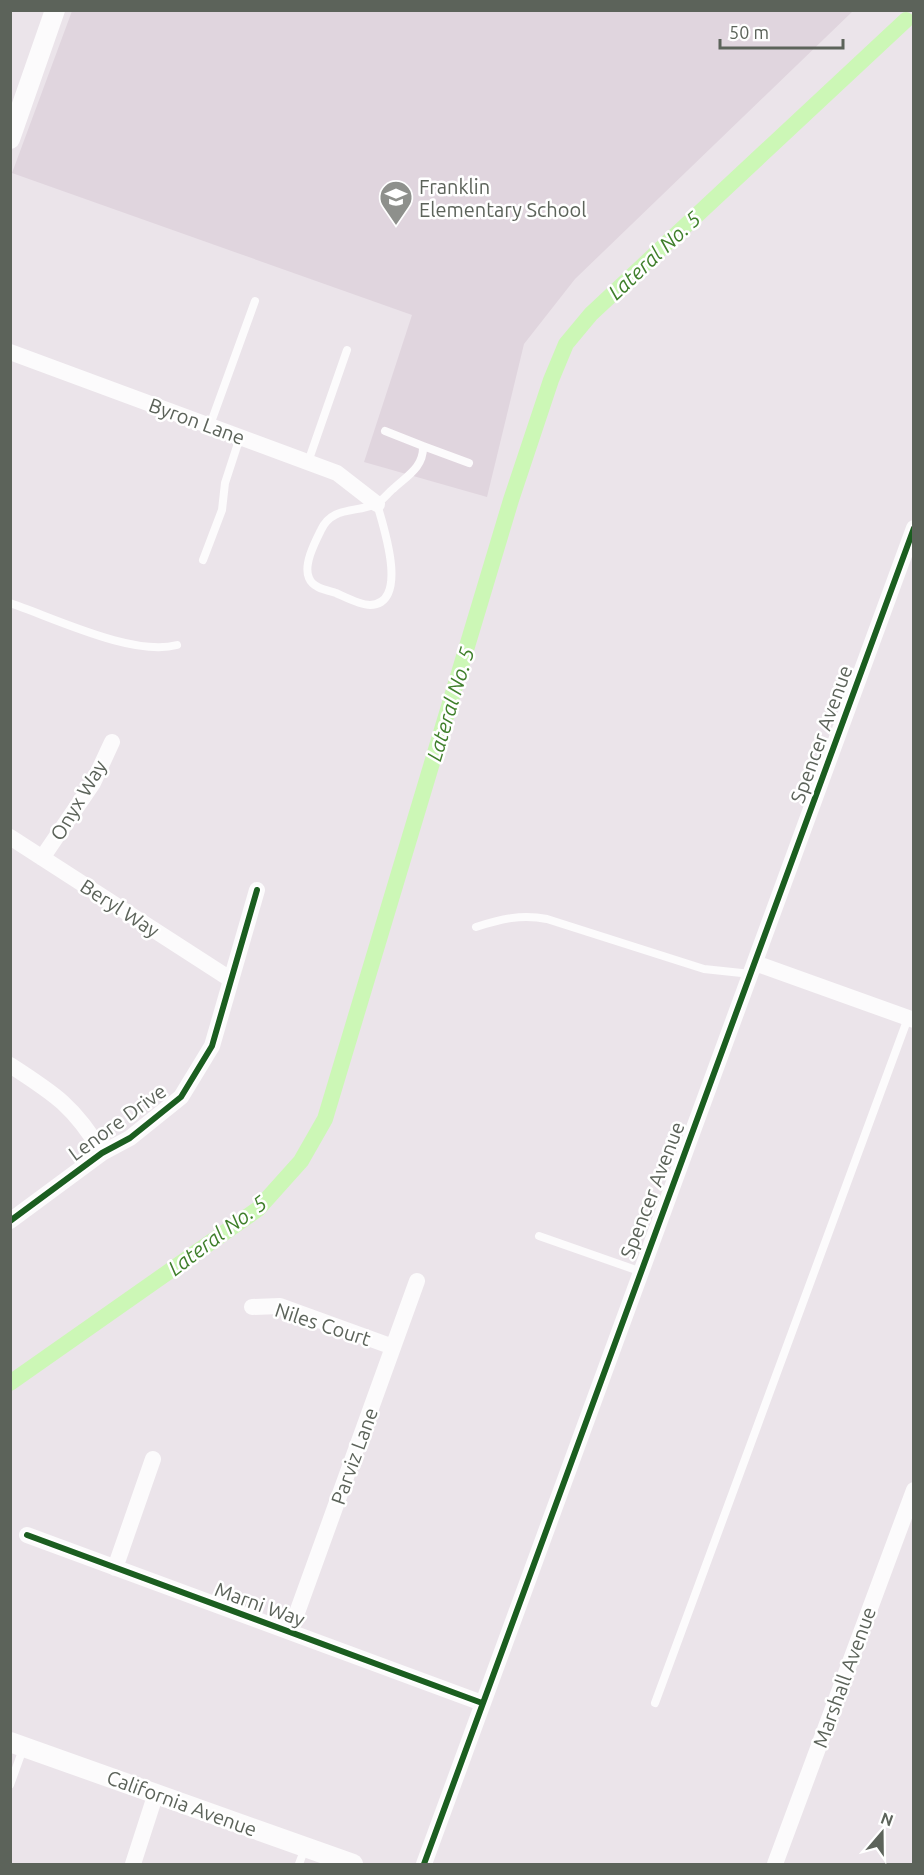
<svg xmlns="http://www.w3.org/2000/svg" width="924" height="1875" viewBox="0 0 924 1875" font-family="Ubuntu,sans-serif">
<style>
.education{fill:#e0d5de}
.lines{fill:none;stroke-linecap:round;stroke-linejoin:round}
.canal{stroke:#ccf7b6;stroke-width:16}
.service{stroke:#fcfbfc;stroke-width:8}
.minor{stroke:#fcfbfc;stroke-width:16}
.tertiary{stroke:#fcfbfc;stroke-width:20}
.cycleway-casing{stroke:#fff;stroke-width:10}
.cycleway{stroke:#1b5e20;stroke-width:6}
.labels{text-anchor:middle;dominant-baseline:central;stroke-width:5;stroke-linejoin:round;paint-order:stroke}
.poi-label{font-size:20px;fill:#5c635a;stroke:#fff;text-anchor:start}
.street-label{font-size:20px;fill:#5c635a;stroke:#fff}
.water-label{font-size:21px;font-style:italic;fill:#3f7f2b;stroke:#fff}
</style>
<rect width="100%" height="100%" fill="#ebe4ea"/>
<path class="education" d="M72,11h781l-278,268 -51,65 -37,153 -123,-35 48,-147 -400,-142z"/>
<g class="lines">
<path class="canal" d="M10,1383l248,-174 43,-48 24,-42 186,-619 40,-120 15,-36 25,-30 315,-294"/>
<path class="service" d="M210,425l45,-124
M423,446l46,17
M308,462l39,-112
M377,504c6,21 33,100 -7,101 -10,0 -25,-8 -34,-12 -10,-3 -23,-5 -27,-15 -6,-13 6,-36 12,-48 11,-24 35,-17 55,-26 6,-3 12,-11 17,-15 14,-13 31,-22 30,-43l-38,-15
M203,560l19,-50 3,-27 15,-46
M10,603c44,15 124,54 167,42
M476,927c25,-8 45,-13 71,-8l157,50 47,5
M539,1236l100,35
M655,1703l253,-685
M10,1785l14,-39
M299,1864l6,-16"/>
<path class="minor" d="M10,352l327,121 40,31
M10,837l220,142
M42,858l51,-75 19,-41
M755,963l159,57
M10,1065c45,29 65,42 92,88
M10,1221l92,-68 28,-15 51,-41 31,-51 45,-156
M252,1307l28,-1 113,41
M27,1535l455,168
M115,1568l38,-109
M290,1632l127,-351
M133,1864l23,-71
M424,1864l490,-1336
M775,1864l139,-374"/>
<path class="tertiary" d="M10,139l45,-129
M10,1742l343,122"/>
<defs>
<path id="cycleway" d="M10,1221l92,-68 28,-15 51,-41 31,-51 45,-156
M27,1535l455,168
M424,1864l490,-1336"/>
</defs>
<use href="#cycleway" class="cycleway-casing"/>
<use href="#cycleway" class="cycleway"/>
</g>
<defs>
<symbol id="school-pin" viewBox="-11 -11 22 30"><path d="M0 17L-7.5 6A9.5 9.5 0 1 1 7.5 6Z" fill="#8e908c" stroke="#fff"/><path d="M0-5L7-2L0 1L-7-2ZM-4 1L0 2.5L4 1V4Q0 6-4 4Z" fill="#fff"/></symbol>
</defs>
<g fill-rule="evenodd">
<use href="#school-pin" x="377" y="178" width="38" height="52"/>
</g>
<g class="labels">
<g class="poi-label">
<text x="419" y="186">Franklin<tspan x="419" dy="23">Elementary School</tspan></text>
</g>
<g class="street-label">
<text transform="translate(197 421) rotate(20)">Byron Lane</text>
<text transform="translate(821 734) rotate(-70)">Spencer Avenue</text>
<text transform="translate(78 800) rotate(-59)">Onyx Way</text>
<text transform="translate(120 908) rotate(33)">Beryl Way</text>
<text transform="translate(117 1122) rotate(-36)">Lenore Drive</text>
<text transform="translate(652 1190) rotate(-69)">Spencer Avenue</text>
<text transform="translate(323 1324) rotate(18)">Niles Court</text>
<text transform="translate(354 1456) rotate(-70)">Parviz Lane</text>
<text transform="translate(260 1604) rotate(20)">Marni Way</text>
<text transform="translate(844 1677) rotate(-70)">Marshall Avenue</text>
<text transform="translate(182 1803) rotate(20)">California Avenue</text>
</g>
<g class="water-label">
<text transform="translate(654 255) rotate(-43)">Lateral No. 5</text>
<text transform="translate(450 704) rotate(-73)">Lateral No. 5</text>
<text transform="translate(217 1235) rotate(-37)">Lateral No. 5</text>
</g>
</g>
<rect width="924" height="1875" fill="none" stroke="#5c635a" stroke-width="24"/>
<g transform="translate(882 1833) rotate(20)" stroke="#ffffff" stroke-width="4.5" paint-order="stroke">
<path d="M0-4.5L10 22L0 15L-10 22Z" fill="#5c635a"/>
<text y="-9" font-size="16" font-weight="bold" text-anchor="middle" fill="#5c635a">N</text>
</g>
<path d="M720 39v9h123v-9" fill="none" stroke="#5c635a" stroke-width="3"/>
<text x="729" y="39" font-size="18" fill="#5c635a" stroke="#ffffff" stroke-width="4.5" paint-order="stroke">50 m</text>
</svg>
